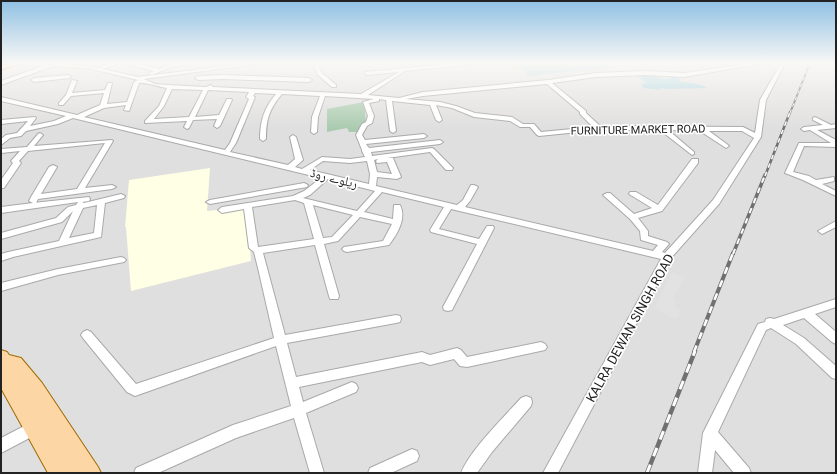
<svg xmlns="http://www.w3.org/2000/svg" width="837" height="474" viewBox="0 0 837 474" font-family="Roboto,'Noto Naskh Arabic',sans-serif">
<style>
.residential{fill:#e0dfdf}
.education{fill:#ffffe5}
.cemetery{fill:#aacbaf}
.parking{fill:#e2e2e2}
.water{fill:#aad3df}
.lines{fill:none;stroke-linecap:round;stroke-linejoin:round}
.minor-casing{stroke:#a9a9a9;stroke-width:2}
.major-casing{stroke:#a06b00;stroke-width:2}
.minor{fill:#fff;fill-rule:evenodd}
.major{fill:#fcd6a4;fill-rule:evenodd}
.rail-far4-casing{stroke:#707070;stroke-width:2}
.rail-far3-casing{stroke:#707070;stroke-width:2.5}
.rail-far2-casing{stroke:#707070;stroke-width:3.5}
.rail-far1-casing{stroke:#707070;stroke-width:4}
.rail-casing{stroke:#707070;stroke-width:4.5}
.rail-far4{stroke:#fff;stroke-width:1;stroke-dasharray:3.5;stroke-linecap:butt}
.rail-far3{stroke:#fff;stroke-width:1.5;stroke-dasharray:4.5;stroke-linecap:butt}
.rail-far2{stroke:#fff;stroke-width:2;stroke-dasharray:5.5;stroke-linecap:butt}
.rail-far1{stroke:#fff;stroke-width:2.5;stroke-dasharray:7;stroke-linecap:butt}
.rail{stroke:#fff;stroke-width:3;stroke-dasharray:9;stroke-linecap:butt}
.labels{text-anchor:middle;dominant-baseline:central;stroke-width:3.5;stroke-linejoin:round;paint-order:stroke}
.far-street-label{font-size:11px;fill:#222;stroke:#fff}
.street-label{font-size:13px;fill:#222;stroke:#fff}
</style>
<rect width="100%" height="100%" fill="#f2efe9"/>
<path class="residential" d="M1,63h835v410h-835z"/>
<path class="education" d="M210,168l-3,43 40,-4 4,54 -120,30 -5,-64h-1l4,-47z"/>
<path class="cemetery" d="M364,102l2,21 -9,9h-8l-2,-4 -20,4v-23z"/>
<path class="parking" d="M672,272l12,5 -11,22 4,2 -3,6 7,4 -4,8 -23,-10z"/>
<path class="water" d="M542,63h63l8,5 -19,1 2,2 -12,-1 -56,6 -6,-7 -8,-1 8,-3z
M651,74l12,5 9,-1v-2l9,4 -3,1c10,3 21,1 29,7l-39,1 -9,-1 2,2 -18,-2 -2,-4 6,-1 -12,-8z"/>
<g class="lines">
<defs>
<path id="minor" d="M14,63h24l9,2 20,-1 31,4 14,-5h7l-16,6 35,8 111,-14h14l-119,16 11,5 13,1 38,2 5,-2 2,2 148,7 38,-22 -32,3 -2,-1v-2l94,-9h18l-2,1 -70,7 -37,24 31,3 24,-6 125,-12 48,-7 50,-2 38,2 68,-10h12l-80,14 -38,-2 -50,2 -44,6 34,28v2l14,13 143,1 12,6 5,-33 21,-37h4l-19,37 -5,37 -42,67 -48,54 -113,215h-15l118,-214 -210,-50 -12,20 40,10 8,-13h6l1,2 -42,82 -4,1 -4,-1 -1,-3 34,-63 -46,-12 -1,-2 14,-23 -62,-15 -18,20 29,7 1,-14h6c7,14 -3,29 -11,40l-42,7 -3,-1 -2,-2 2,-2 39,-6 9,-17 -32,-7 -22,24 -14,3 15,52 -1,3h-8l-1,-3 -14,-51 -52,8 22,82 111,-20 4,1 1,3 -1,3 -4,1 -109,20 9,34 126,-25 8,3 27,-7 4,2 6,7 74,-15 4,2 2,3 -2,3 -78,17 -7,-1 -6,-7 -24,6 -8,-3 -123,25 4,15 49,-20 4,2 2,4 -2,4 -50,21 18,60h-14l-16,-55 -58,20 -78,35h-24l2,-5 97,-43 58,-19 -15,-60 -141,50 -8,-4 -44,-54 -2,-3 2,-3 4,-2 4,2 45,52 138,-46 -16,-70 -4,-16 -5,-4 -5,-39 -22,4 -4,-3 4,-3 71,-11 11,-5 17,-13 -248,-60 -15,6 -32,7 -5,5 -11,2 -9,7v-6l5,-4 11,-2 11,-12 -27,3v-4l34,-3 1,1 -6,8 24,-5 12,-5 -65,-15v-4l76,18 23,-10 4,-12 -33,3 -8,9h-4v-2l7,-8 6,-15 5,1 -5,12 33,-3 3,-7h4l-5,21 20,-2 7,-20 4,-2 -51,-12 -34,-2 -52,19v-4l42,-15 -27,-2zM139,83c7,-1 20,4 28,5l-8,18 -14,15v2l42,-2 -3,6 3,2 2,-1 4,-8 24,-1 -3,7 3,2 3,-2 12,-26 -1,-1h-4l-8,16 -24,2 13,-27 41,2 -3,5 3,2 -19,44 -5,7 -141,-33 20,-9 22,-3 -2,5 5,1zM547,84l33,28v2l13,13 -52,5 -7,-8h-11l-11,-7 -37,-4 -19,-7 -16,-4 -34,-3 17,-3zM172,89l31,1 -14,27 -35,2 10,-13zM255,93l21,1c-12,14 -16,27 -16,45l3,2 3,-2c0,-19 3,-30 16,-45l38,2 -8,21 -1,15 3,2 3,-2 1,-15 7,-21 49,3 -11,3 5,14 -2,6 -4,2 -6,11 6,15v1l3,6 -15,2 -28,-2 -20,12 -7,-2 8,-7 -7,-23 -3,-2 -3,2 5,22 -7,6 -58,-13 6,-9 19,-46 -2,-1zM379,99l7,1 4,31 3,2 3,-2 -4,-30 38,4 6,15 3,2 3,-2 -6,-15 16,3 22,9 36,4 10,6h10l7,8 2,1 59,-6h62l32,25 2,-1v-2l-26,-22 32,1 26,17 3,-2 -1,-1 -19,-14h33l12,7 -41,62 -48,53 -3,-1 7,-8 -2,-2 -19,-6v-5l-10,-13 24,-7 36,-48v-4h-6l-34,46 -22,-13h-6l-1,2 23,14 -18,6 -24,-21h-3l-4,2 27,24 10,12 1,9 17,5 -5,6 -188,-44 5,-6 8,-14 -4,-2h-3l-8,15 -6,5 -81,-19 1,-9 20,2 4,-2 -8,-19h-6l43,-6 16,18h6l1,-2 -19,-19 -2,-1 -60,8 -1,-4 69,-8 3,-2 -3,-2 -71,8 -3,-4 58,-6 3,-2 -3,-2 -59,6 -3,-5 5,-9 5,-3 2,-7 -5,-13 10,-2zM378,159l-2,2 1,2 10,-1 5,12 -15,-2 -3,-12zM323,161l27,2 17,-2 3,13 -1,10 -59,-14zM328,179l47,12 -18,20 -54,-13 7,-3zM295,200l9,3 10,36 -56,8 -6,-40zM313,205l40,10 -21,22 -9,1z
M123,63h9l27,6 15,-6h26l-29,4 -19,8 -3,-2 5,-2z
M313,63h4l5,10 14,12v2h-4l-14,-12z
M68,75l3,2 -1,1 -36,4 -3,-2 3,-2z
M223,75l86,3 3,2 -3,2 -86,-3 -25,1 -3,-2 3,-2z
M815,117l16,8 5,-1v4l-19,2 19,10v7l-32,-1 -11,26 16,4 7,4 18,-3v4l-12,3 14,7v5l-33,-16 -18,-7 14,-30h32l-21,-13 -6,1 -3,-2 3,-2 19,-2 -10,-5v-2z
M40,133l3,2 -9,11 78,-6 1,1 -28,47 27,-3 4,2 -4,2 -74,10 -2,4h-3l56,-6 1,2 -1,2 -7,1 2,1 37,-9 4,2 -1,2 -19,5 -4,34 -88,20 -12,4v-7l7,-2 51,-11 14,-30 -11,11 -61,17v-6l55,-15 12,-11 8,-2 2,-3 -77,11v-6l32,-4 -4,-2 2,-4 18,-30 4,-2 4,2 -16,27 36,-5 28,-46 -77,8 -9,10 2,2 -17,25h-3v-8l12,-17 -2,-2 9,-10 -19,2v-4l26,-2 11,-13zM97,205l-3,28 -25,5 14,-30z
M304,183l4,2 -1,2 -97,17 -4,-2 4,-2z
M836,221v6l-14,7 -4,-3z
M121,257l3,1 2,2 -2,2 -66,13 -57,16v-8l57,-14z
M836,299v8l-21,7 21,18v12l-4,-2 -28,-24 -21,7 21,13 32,28v13l-4,-1 -36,-34 -25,-16 -5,2 -48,102 31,36 2,5h-17l-19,-23 -3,23h-14l5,-40 55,-109 7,-2 1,-3 4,-1 4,1z
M526,396l5,2 1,4 -1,4 -39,46 -15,21h-16c9,-23 43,-56 60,-75z
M32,422l5,2 2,5 -2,5 -36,19v-15z
M412,449l5,2 2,5 -2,5 -26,12h-23l2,-5z"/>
<path id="major" d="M12,63h9l-20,7v-4z
M1,350l6,2 2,3 12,3 21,25 56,84 3,6h-53l-47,-85z"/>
</defs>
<use href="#minor" class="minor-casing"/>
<use href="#major" class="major-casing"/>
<use href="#minor" class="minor"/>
<use href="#major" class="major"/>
<defs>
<path id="rail-far4" d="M790,113l20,-50"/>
<path id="rail-far3" d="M765,176l25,-64"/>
<path id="rail-far2" d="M733,254l32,-79"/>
<path id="rail-far1" d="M694,352l39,-99"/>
<path id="rail" d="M647,473l48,-122"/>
</defs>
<use href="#rail-far4" class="rail-far4-casing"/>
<use href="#rail-far3" class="rail-far3-casing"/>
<use href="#rail-far2" class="rail-far2-casing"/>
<use href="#rail-far1" class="rail-far1-casing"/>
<use href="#rail" class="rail-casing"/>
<use href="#rail-far4" class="rail-far4"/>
<use href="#rail-far3" class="rail-far3"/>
<use href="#rail-far2" class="rail-far2"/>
<use href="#rail-far1" class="rail-far1"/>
<use href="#rail" class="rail"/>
</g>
<linearGradient id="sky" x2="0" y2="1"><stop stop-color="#8fc0e4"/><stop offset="0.49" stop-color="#f9f8f5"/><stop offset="1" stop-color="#f9f8f5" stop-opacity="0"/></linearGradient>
<rect width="837" height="129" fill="url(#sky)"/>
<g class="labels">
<g class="far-street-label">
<text transform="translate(638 130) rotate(-1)">FURNITURE MARKET ROAD</text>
</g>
<g class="street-label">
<text transform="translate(334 178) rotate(14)">ریلوے روڈ</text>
<text transform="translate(630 328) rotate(-61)">KALRA DEWAN SINGH ROAD</text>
</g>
</g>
<rect width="837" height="474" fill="none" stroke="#222222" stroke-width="4"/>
</svg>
